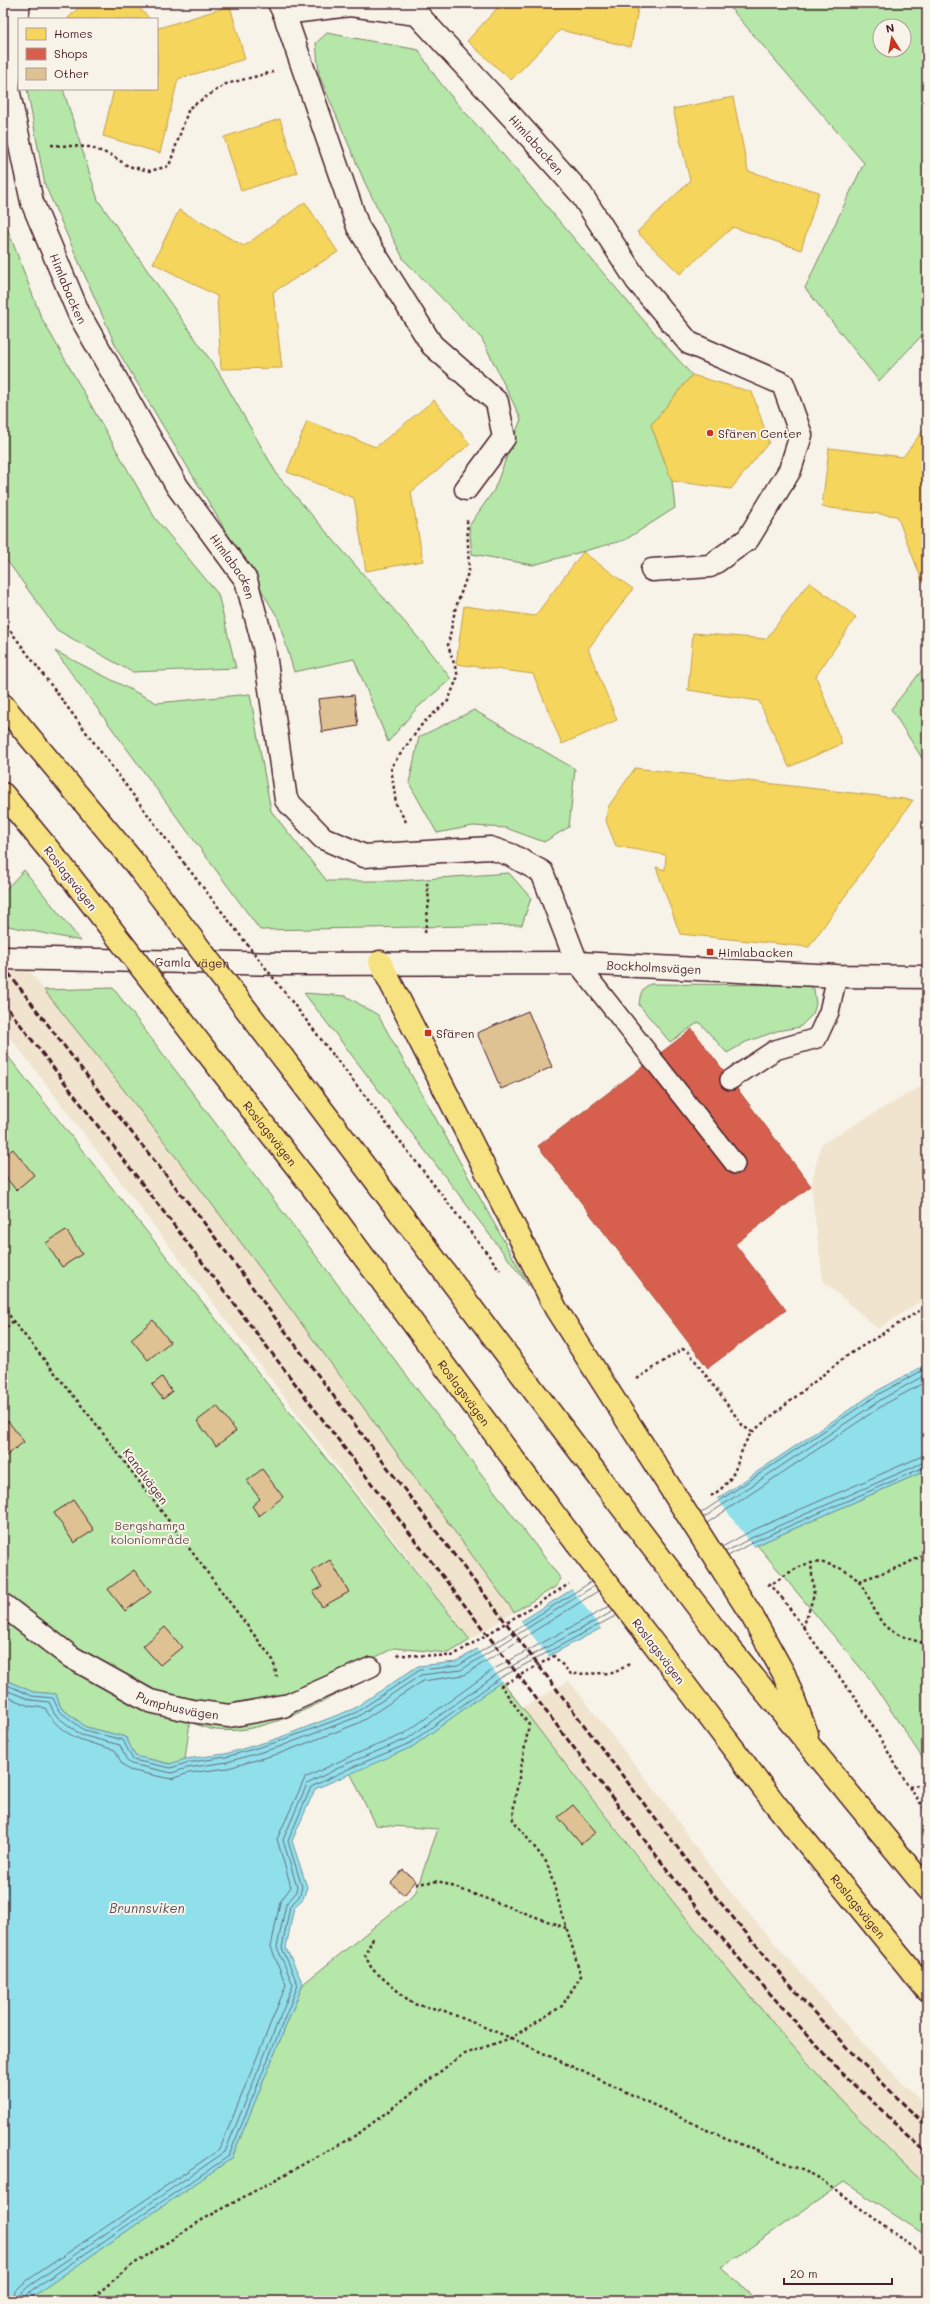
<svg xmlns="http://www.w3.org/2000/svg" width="930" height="2304" viewBox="0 0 930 2304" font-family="Mali,sans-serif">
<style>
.built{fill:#f0e4ce}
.green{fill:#b4e7a8;stroke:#7f836a;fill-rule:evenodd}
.water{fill:#90e0ec;stroke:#74939f}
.pier{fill:#f7f3e8}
.homes{fill:#f6d55c;stroke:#c29e4d}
.shops{fill:#d6604d;stroke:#ac4c43}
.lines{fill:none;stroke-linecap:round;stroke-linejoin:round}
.shore{stroke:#666c78;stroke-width:1}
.building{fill:#dfc293;stroke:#4a1f2b}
.service-casing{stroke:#4a1f2b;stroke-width:22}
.minor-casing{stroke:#4a1f2b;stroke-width:25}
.primary-casing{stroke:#4a1f2b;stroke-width:25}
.path{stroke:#4a1f2b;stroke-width:2.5;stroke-dasharray:3 3;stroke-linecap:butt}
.service{stroke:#f7f3e8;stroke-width:19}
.minor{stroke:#f7f3e8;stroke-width:22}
.primary{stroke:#f7e281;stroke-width:22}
.rail{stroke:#4a1f2b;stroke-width:3;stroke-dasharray:6 3;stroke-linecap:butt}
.primary-bridge-casing{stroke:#4a1f2b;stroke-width:25;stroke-linecap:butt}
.path-bridge{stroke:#4a1f2b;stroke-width:2.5;stroke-dasharray:3 3;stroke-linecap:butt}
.primary-bridge{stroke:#f7e281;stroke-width:22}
.poi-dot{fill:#c8321e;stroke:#f7f3e8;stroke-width:1.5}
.labels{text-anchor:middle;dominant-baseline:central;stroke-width:4;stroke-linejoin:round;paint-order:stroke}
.street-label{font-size:12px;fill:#4a1f2b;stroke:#f7f3e8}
.poi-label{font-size:12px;fill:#4a1f2b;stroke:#f7f3e8;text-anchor:start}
.park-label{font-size:12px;fill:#64514a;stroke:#f7f3e8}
.water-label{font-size:13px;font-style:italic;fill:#5c4f5b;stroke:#f7f3e8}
</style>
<rect width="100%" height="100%" fill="#f7f3e8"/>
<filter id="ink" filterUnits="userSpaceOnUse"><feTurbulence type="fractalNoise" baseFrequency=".025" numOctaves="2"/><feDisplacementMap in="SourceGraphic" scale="8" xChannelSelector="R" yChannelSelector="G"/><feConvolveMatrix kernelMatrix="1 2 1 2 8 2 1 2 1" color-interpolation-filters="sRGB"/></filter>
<g filter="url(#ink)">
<path class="built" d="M3,936l41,54 79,97 94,123 297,402 -44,28 -467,-612z
M927,1083v214l-49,32 -55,-48 -12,-95 10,-42z
M569,1681l100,127 30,44 37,47 128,146 63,61v80l-48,-45 -54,-58 -90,-104 -213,-271z"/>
<path class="green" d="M726,3h201v327l-48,51 -74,-93 59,-125zM880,26h24v24h-24z
M327,33l92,17c21,40 58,73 87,108 62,73 122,146 186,217l-41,50 21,56 3,27 -50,32 -92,25 -61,-11 -3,-28 25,-36 27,-71 -39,-80 -78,-79 -39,-77 -46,-108 -3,-32z
M27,89h36l35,111 120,171 60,105 156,180 17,23 -34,29 -29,34 -34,-83 -60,13 -16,-54 -160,-267 -73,-166z
M3,217l38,100 114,201 63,76 18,74 -104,4 -75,-42 -54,-75z
M55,651l102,52 93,-9 21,117 56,70h69l113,-8 22,25 -9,27 -262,5z
M927,664v102l-36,-57z
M474,710l101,59 -6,58 -25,15 -38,-14 -33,-2 -36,7 -28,-50 10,-46z
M24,870l57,71 -78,-16v-33z
M650,984l158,1 6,4 2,15 -3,10 -13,13 -23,4 -31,11 -19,11 -28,-31 -29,20 -31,-37c1,-10 2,-17 11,-21z
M113,988l448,591 -6,8 -41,25c-155,-209 -306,-421 -470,-622z
M304,993l42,3 32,19 151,271z
M3,1050l467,590 -21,13 -55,-5 -28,14 9,12c-45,23 -107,62 -159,56 -8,-1 -18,-5 -26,-8l-5,37 -14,5 -36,-8 -9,-19 -40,-10 -25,-19 -5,-14 -23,-2 -30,-13z
M927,1470v295l-57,-86 -113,-134z
M502,1681c58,77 117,153 177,228 78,97 157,192 248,277v50l-83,-54 -123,86 38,33h-733l206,-143 71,-174 112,-90 23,-65 -63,-4 -25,-53 62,-25z"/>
<path class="water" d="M927,1364v106l-170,75 -255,136 -90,66 -97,42 -23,52 15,46 -4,12 -9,8 -8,41 17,36 -71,174 -206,143h-23v-622l30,13 23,2 5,14 25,19 40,10 9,19 35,8 15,-5 40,-5 51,-15 77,-30 65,-43 38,-4 264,-165 157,-106z"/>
<path class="pier" d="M716,1497l39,51 -153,82 -31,-42z
M520,1620l30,38 -47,25 -27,-35z"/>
<path class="homes" d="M83,3h52l15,16h-83z
M502,3h137l-8,44 -71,-17 -49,50 -44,-39z
M230,6l15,53 -67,20 -18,74 -57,-17 11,-47h43v-63l2,2z
M733,97l15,74 71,21 -18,58 -68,-23 -53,47 -43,-42 53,-51 -17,-72z
M280,119l17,54 -56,18 -17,-54z
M305,202l33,50 -65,40 9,76 -61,1 -4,-73 -64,-33 26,-53 65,36z
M692,375l60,17 17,50 -38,47 -59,-8 -21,-56z
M434,400l36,44 -59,48 12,69 -57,10 -12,-73 -67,-26 20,-51 69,26z
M927,425v156l-4,2 -26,-67 -75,-9 7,-59 74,9z
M583,552l50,37 -45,60 29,71 -55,24 -29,-70 -77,-10 8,-58 71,10z
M809,582l47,35 -40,59 26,68 -53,23 -30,-66 -71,-11 5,-57 73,6z
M635,768l278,32 -104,147 -129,-13 -24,-67 9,3 1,-15 -50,-9 -10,-25 2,-14z"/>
<path class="shops" d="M692,1029l119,157 -76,58 51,66 -78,58 -170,-222z"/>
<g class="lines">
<path class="shore" d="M701,1513l178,-119 48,-26
M703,1518l179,-119 45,-25
M707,1523l178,-119 42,-23
M722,1547l29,-16 169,-74 7,-2
M725,1552l28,-15 174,-76
M728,1556l27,-15 172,-75
M3,1683l29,13 21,2 6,13 25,19 39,10 10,20 38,8 15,-5 40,-6 51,-15 78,-29 65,-43 38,-4 133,-84
M3,1689l28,11 18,2 6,13 26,20 39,10 7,16 4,3 41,9 15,-5 40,-6 52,-15 78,-30 64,-42 40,-5 133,-84
M3,1695l26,11 16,2c16,30 40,33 70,42l7,14 7,6 42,9 18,-6 39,-5 53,-15 78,-30 64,-42 41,-6 134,-84
M13,2301l2,-10 10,-9 195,-133 66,-164 -15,-38 9,-45 11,-15 -14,-48 28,-61 39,-19 60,-25 90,-65 116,-63
M19,2301l1,-7 9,-8 196,-134 68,-167 -16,-38 9,-43 9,-10 2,-7 -14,-47 24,-56 39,-20 61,-25 90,-65 117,-63
M24,2301l1,-4 7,-7 197,-134 69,-171 -16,-37 8,-42 9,-9 3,-10 -14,-46 23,-54 37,-18 62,-26 90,-65 117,-63"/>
</g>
<path class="building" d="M354,695l4,31 -36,6 -4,-33z
M528,1011l24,56 -51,22 -24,-56z
M13,1149l21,26 -18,15 -13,-16v-17z
M66,1230l16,24 -20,13 -16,-24z
M153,1320l17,22 -22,18 -17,-21z
M162,1377l10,15 -9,7 -11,-14z
M217,1406l19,25 -20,15 -19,-25z
M8,1421l16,21 -21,16v-33z
M262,1469l21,28 -24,19 -7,-10 8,-7 -13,-18z
M73,1500l21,30 -20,13 -20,-30z
M330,1560l19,32 -27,15 -9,-15 9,-5 -10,-16z
M134,1570l17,22 -26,19 -17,-22z
M165,1627l17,20 -22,18 -17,-19z
M573,1805l23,27 -15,12 -23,-27z
M403,1870l13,11 -12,14 -13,-12z"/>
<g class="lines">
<defs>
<path id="service" d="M577,963l158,201
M730,1080l45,-30 42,-12 12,-26 8,-36
M283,1706l88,-39"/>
<g id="minor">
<path id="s1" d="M19,3l-11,86 24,113 47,112 98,172 69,94 18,67 22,153 37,38 41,18 126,-8 21,7 31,17 35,91"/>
<path d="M279,3l5,10 74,214 74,118 65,57 7,36 -38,51"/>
<path id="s2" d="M284,13l66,-8 67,9 97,105 67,75 56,87 52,62 94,41 18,51 -11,35 -42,69 -38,27 -58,4"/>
<path id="s3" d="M3,958l279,6 295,-1 260,13 90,1"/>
<path id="s4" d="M3,1605l68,52 79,44 42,10 37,5 54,-10"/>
</g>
<g id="primary">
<path d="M3,705l133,160"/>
<path d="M3,794l60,73"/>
<path d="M380,962l176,347 92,144"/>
<path d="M284,1059l318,422"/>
<path id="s5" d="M216,1064l94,120 241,326"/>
<path d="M752,1616l32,58 23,60"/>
<path d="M719,1635l208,254"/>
<path id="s6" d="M670,1665l106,140 151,185"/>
</g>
</defs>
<use href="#service" class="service-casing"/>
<use href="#minor" class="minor-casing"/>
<use href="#primary" class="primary-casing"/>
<path class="path" d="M51,145l38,2 22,8 17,11 22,5 19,-5 20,-58 37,-24 47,-12
M3,621l181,242
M406,822l-10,-18 -5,-37 32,-44 25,-22 10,-25 -10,-31 7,-35 14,-40 -2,-51
M425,933l4,-32 -2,-18
M334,1056l166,214
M3,1305l10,16 80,99 180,240 4,17
M3,1332l10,-11
M637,1379l45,-30 6,2 55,75 9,6
M711,1496c32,-20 22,-38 41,-64l93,-75 82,-51
M859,1581l43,-15 25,-13
M768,1586c13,-7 28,-20 43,-23 14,-3 38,7 47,18 12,13 15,32 27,45 11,10 28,14 42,18
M782,1598l78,107 49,82 18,25
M803,1628l11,-33 -3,-32
M397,1655l55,1 117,-72
M909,1787l18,-4
M416,1884l22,-3 128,47
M373,1938l-8,17 7,14 41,35 29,6 69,28 196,92 109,46 111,81
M89,2301l40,-34 73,-47 156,-86 104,-79 49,-17 51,-32 19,-30 -34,-113 -34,-43 1,-16 15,-79 -28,-39 53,-30 17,18 43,-1 17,-10"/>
<use href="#service" class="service"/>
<use href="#minor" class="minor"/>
<use href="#primary" class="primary"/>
<path class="rail" d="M3,966l101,132 98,122 160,214 347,455 98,116 46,49 74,73
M3,1002l689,900 55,66 91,101 89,84"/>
<defs>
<path id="primary-bridge" d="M136,865l148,194
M63,867l153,197
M648,1453l104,163
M602,1481l117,154
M551,1510l119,155"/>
</defs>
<use href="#primary-bridge" class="primary-bridge-casing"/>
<path class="path-bridge" d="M184,863l150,193
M769,1583l13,15"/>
<use href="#primary-bridge" class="primary-bridge"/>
</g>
</g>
<g class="poi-dot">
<circle cx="710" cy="433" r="4"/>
<rect x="706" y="948" width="8" height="8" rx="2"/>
<rect x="424" y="1029" width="8" height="8" rx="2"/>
</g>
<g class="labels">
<g class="street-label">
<text stroke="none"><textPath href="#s2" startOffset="311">Himlabacken</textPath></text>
<text stroke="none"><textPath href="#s1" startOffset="296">Himlabacken</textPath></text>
<text stroke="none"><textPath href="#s1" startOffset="620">Himlabacken</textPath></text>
<text transform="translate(71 878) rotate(52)">Roslagsvägen</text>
<text stroke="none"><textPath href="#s3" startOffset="189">Gamla vägen</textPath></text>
<text stroke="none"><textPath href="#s3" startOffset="651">Bockholmsvägen</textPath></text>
<text stroke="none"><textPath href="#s5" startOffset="88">Roslagsvägen</textPath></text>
<text stroke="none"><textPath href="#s5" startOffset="412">Roslagsvägen</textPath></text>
<text transform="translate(146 1476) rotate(53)">Kanalvägen</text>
<text transform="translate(659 1651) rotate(53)">Roslagsvägen</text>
<text stroke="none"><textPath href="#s4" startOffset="204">Pumphusvägen</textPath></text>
<text stroke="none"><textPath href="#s6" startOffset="306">Roslagsvägen</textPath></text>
</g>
<g class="poi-label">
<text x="718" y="433">Sfären Center</text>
<text x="718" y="952">Himlabacken</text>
<text x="436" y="1033">Sfären</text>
</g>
<g class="park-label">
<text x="150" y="1525">Bergshamra<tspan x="150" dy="14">koloniområde</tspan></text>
</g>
<g class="water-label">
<text x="147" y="1907">Brunnsviken</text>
</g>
</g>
<rect width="930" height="2304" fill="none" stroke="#f7f3e8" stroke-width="16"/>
<rect x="8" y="8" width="914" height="2288" fill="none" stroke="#4a1f2b" stroke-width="1.5" filter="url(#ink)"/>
<rect x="18" y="18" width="140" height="72" fill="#f7f3e8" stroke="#b29e9c"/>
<rect x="26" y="28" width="20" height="12" fill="#f6d55c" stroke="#b29e9c"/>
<text x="54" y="38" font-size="12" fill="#4a1f2b">Homes</text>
<rect x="26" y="48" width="20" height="12" fill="#d6604d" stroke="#b29e9c"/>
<text x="54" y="58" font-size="12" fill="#4a1f2b">Shops</text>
<rect x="26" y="68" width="20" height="12" fill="#dfc293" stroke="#b29e9c"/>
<text x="54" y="78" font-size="12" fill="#4a1f2b">Other</text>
<g transform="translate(892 38) rotate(349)"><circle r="19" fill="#f7f3e8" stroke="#b29e9c"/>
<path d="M0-3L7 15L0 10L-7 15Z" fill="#c8321e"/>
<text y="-6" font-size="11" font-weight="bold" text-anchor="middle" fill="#4a1f2b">N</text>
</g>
<path d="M784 2278v6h108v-6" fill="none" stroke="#4a1f2b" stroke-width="2"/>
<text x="790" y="2278" font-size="12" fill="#4a1f2b" stroke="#f7f3e8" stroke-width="3" paint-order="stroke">20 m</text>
</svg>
